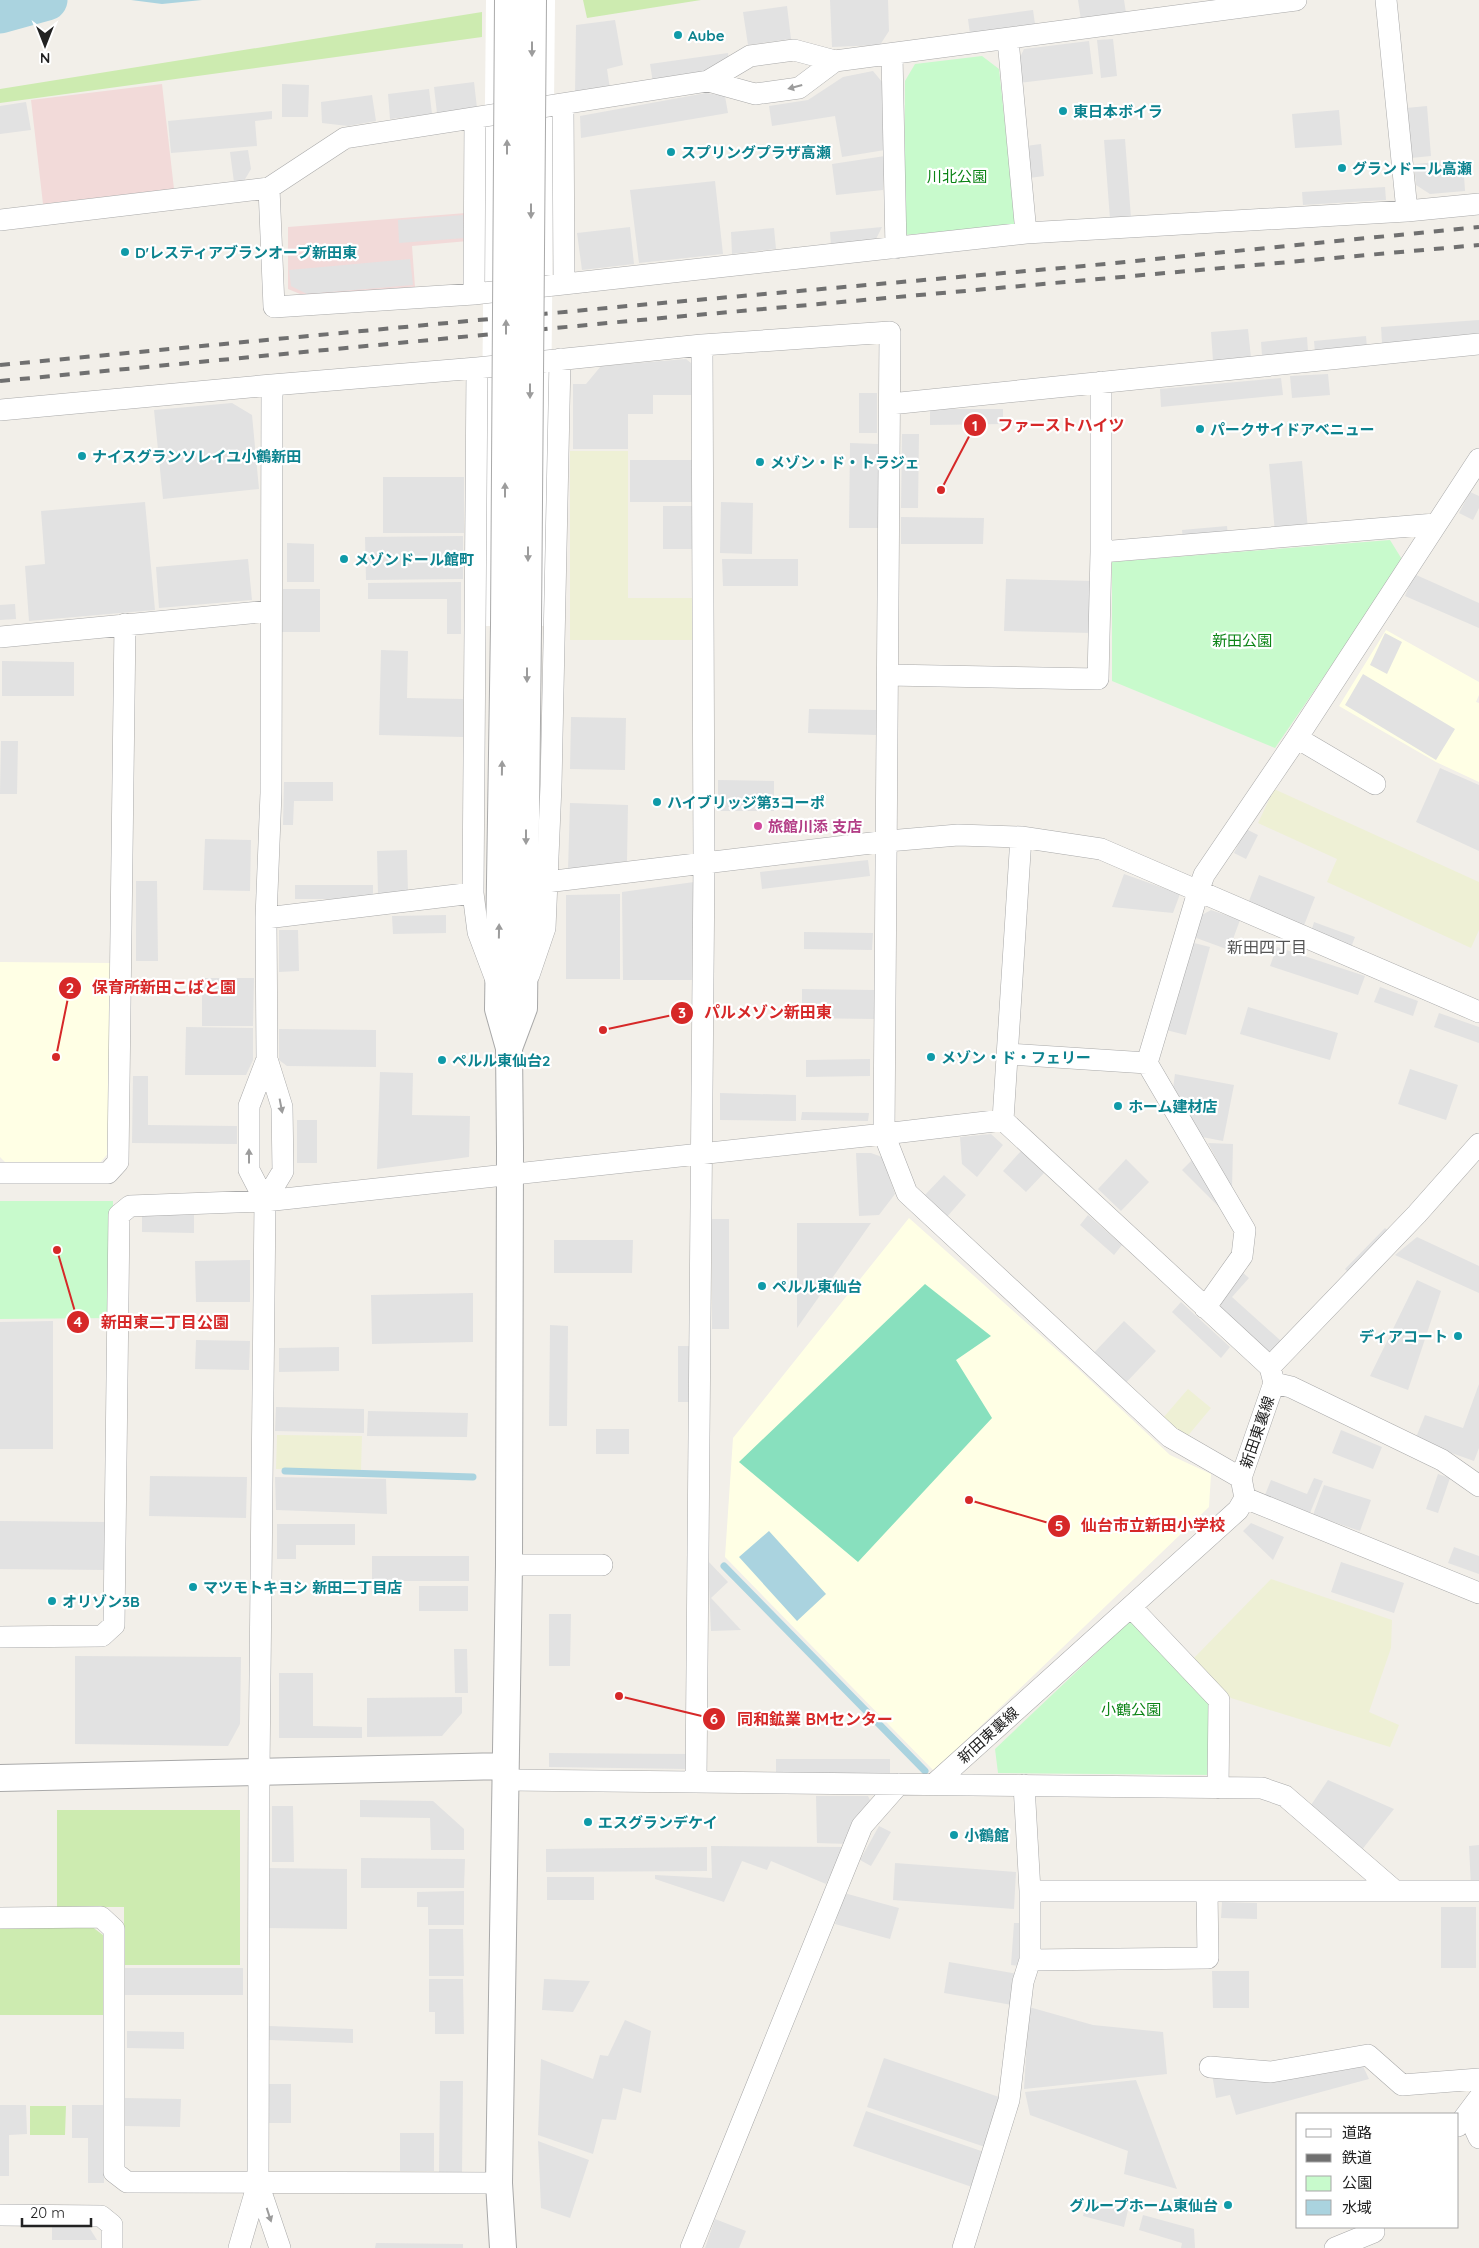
<svg xmlns="http://www.w3.org/2000/svg" width="1479" height="2248" viewBox="0 0 1479 2248" font-family="Quicksand,'Noto Sans JP',sans-serif">
<style>
.commercial{fill:#f2dad9}
.education{fill:#ffffe5}
.farmland{fill:#eef0d5}
.grass{fill:#cdebb0}
.park{fill:#c8facc}
.pitch{fill:#88e0be}
.parking{fill:#e2e2e2}
.water{fill:#aad3df}
.pier{fill:#fff}
.lines{fill:none;stroke-linecap:round;stroke-linejoin:round}
.stream{stroke:#aad3df;stroke-width:7}
.river{stroke:#aad3df;stroke-width:41}
.minor-casing{stroke:#a9a9a9;stroke-width:22}
.tertiary-casing{stroke:#a9a9a9;stroke-width:28}
.minor{stroke:#fff;stroke-width:21}
.tertiary{stroke:#fff;stroke-width:26}
.rail{stroke:#707070;stroke-width:4;stroke-dasharray:10 10;stroke-linecap:butt}
.tertiary-bridge-casing{stroke:#a9a9a9;stroke-width:28;stroke-linecap:butt}
.tertiary-bridge{stroke:#fff;stroke-width:26}
.oneway{fill:#9c9c9c}
.culture-dot{fill:#0f9aa8;stroke:#fff;stroke-width:2}
.hotel-dot{fill:#d1479c;stroke:#fff;stroke-width:2}
.labels{text-anchor:middle;dominant-baseline:central;stroke-width:4.5;stroke-linejoin:round;paint-order:stroke}
.culture-label{font-size:15px;font-weight:bold;fill:#0d838f;stroke:#fff;text-anchor:start}
.park-label{font-size:15px;fill:#0c8416;stroke:#fff}
.hotel-label{font-size:15px;font-weight:bold;fill:#b23c85;stroke:#fff;text-anchor:start}
.street-label{font-size:15px;fill:#222;stroke:#fff}
.neighbourhood-label{font-size:16px;fill:#555;stroke:#fff}
.leader{fill:none;stroke:#d62828;stroke-width:2}
.callout-dot{fill:#d62828;stroke:#fff;stroke-width:2}
.mark-label{font-size:15px;text-anchor:middle;font-weight:bold;fill:#fff}
.callout-label{font-size:16px;text-anchor:middle;font-weight:bold;fill:#d62828;stroke:#fff;stroke-width:4.5;stroke-linejoin:round;paint-order:stroke}
</style>
<rect width="100%" height="100%" fill="#f2efe9"/>
<path class="commercial" d="M162,84l12,105 -131,15 -12,-104z
M466,213l2,28 -56,5 3,41 -110,9 -17,-7v-62z"/>
<path class="education" d="M1386,630l93,52v13l-3,7 3,1v79l-43,-20 -97,-56z
M0,962l113,1 -2,187 -12,14h-92l-7,-7z
M909,1218l166,148 95,89 41,19 -2,33 -275,264 -209,-214 8,-119z"/>
<path class="farmland" d="M570,451h58v147h67v42h-125z
M1274,789l205,93v48l-8,18 -144,-66 10,-23 -79,-36z
M1188,1389l23,19 -25,30 -23,-20z
M277,1435l85,1 -1,34 -85,-1z
M1271,1579l121,41 -1,28 -22,64 30,13 -9,22 -159,-49 -37,-40z"/>
<path class="grass" d="M583,0h118l-114,18z
M482,12v25l-482,66v-14z
M57,1810h183v155h-116v-58h-67z
M91,1926l16,12v77h-107v-86z
M30,2106h36l-1,29h-35z"/>
<path class="park" d="M982,56l17,13 17,156 -112,10 1,-154 10,-17z
M1390,540l13,21 -128,187 -163,-67v-119z
M0,1201h113v117l-113,1z
M1131,1620l84,83 -1,72 -216,-2 -3,-24z"/>
<path class="pitch" d="M925,1284l66,52 -35,24 36,58 -134,144 -119,-100z"/>
<path class="parking" d="M830,0h58l1,31 -9,14 -48,2z
M1078,0h46l2,13 -45,7z
M787,6l4,33 -43,6 -5,-33z
M1033,10l2,14 -65,10 -2,-15z
M615,20l8,45 -16,4 3,20 -35,6 1,-70z
M1113,39l4,37 -16,2 -4,-38z
M1089,41l4,33 -74,9 -2,-19 7,-15z
M728,53l1,9 -24,13 -52,8 -3,-19z
M873,71l10,12 2,67 -43,7 -7,-41 -63,10 -3,-20 39,-6 35,-23z
M474,82l3,26 -40,5 -3,-26z
M282,84l27,1 -1,32h-26z
M429,89l3,25 -42,5 -2,-25z
M706,93l19,3 3,17 -147,25 -1,-22z
M372,95l4,26 -28,5 -26,-3 -1,-21z
M26,102l5,28 -31,4v-28z
M1427,106l4,50 -20,2 -5,-50z
M1339,110l3,35 -47,3 -3,-34z
M272,111v8l-17,2 2,25 -86,7 -3,-32z
M1125,139l6,79 -21,1 -6,-79z
M1041,144l3,32 -15,2 -3,-32z
M248,150l3,19 -7,12 -10,1 -4,-30z
M885,156l-2,34 -47,5 -4,-31z
M1463,160l2,31 -35,3 -14,-9 -2,-21z
M715,181l8,73 -84,9 -9,-73z
M1385,187l1,13 -83,5 -1,-13z
M463,215l2,23 -66,5 -1,-23z
M630,227l4,37 -52,6 -5,-37z
M882,227l-7,14 -44,5 -1,-14z
M774,228l2,21 -44,5 -1,-22z
M410,259l3,26 -106,9 -16,-8 -2,-16z
M1479,320v16l-97,7 -1,-16z
M1248,329l3,29 -38,3 -2,-29z
M1366,336l1,12 -52,5 -1,-12z
M1307,337l1,15 -46,4 -1,-14z
M686,359l10,8v28h-43v19h-25v35h-55v-65h13l15,-18z
M1328,374l2,21 -38,3 -2,-22z
M1281,378l2,17 -122,12 -1,-18z
M859,393h18v40h-18z
M232,403l20,12 7,74 -96,10 -9,-89z
M930,409h73v15l-73,1z
M902,434h17l-1,74h-17z
M850,443l28,1v84h-29z
M630,460h66v42h-66z
M1302,461l6,69 -33,3 -6,-69z
M383,477h81v56h-81z
M1470,492l9,4v12l-6,12 -14,-7z
M145,502l10,108 -126,11 -4,-55 20,-2 -4,-53z
M721,502l32,1 -1,51 -32,-1z
M663,506h33v43h-33z
M901,517l83,1 -1,26h-82z
M1227,526l1,11 -45,3 -1,-10z
M463,536v43l-97,1 -1,-43z
M287,543l27,1v38h-27z
M248,559l4,41 -93,8 -3,-41z
M722,559h76v27h-75z
M1414,574l65,29v25l-74,-32z
M1006,579l87,2 -1,52 -88,-2z
M461,582v52h-14v-35h-79v-16z
M283,589h37v43h-38z
M15,604l1,15 -16,1v-15z
M1385,633l17,9 -15,32 -17,-9z
M381,650l27,1 -1,47 56,1v38l-84,-2z
M2,661l72,1v34h-72z
M1363,674l92,55 -19,31 -91,-55z
M809,709l69,1 -1,25 -69,-2z
M571,717l55,1 -1,52 -55,-1z
M1,741h17l-1,53h-17z
M1440,768l39,17v66l-63,-29z
M718,780l56,1v30h-56z
M284,782h49v19h-39l-1,24h-10z
M570,803l58,2 -1,56 -59,9z
M1246,829l12,6 -12,24 -12,-6z
M205,839l46,1 -1,51 -47,-1z
M407,850l1,44 -30,1 -1,-44z
M868,860l2,16 -108,13 -2,-17z
M1124,874l56,20 -7,19 -61,-6z
M1259,875l56,22 -12,31 -56,-22z
M136,881h21l1,80h-22z
M694,882l-2,98h-69l-1,-88z
M295,885h78v14h-78z
M620,894v85h-54v-84z
M1211,910l29,10 -11,30 -38,-14 7,-19z
M446,915v18l-53,1 -1,-18z
M1314,922l41,15 -5,13 -40,-14z
M279,930h19l1,41 -20,1z
M804,932l69,1 -1,17 -68,-1z
M1190,942l20,5 -24,88 -20,-5z
M1277,947l88,29 -7,19 -88,-29z
M202,978h52l-1,48h-51z
M1380,987l38,14 -5,15 -39,-14z
M802,989l73,1 -1,29 -72,-1z
M1248,1007l90,26 -8,27 -90,-26z
M1439,1013l40,14v16l-45,-16z
M186,1027l67,1v32l-7,15h-61z
M279,1029l97,1v37l-89,-1 -8,-6z
M870,1059v17l-64,1v-17z
M1410,1069l48,16 -12,35 -48,-16z
M380,1072l33,1 -1,42 58,1 -1,41 -92,12z
M1175,1074l59,11 -11,56 -21,-4 -29,-48z
M133,1076h15v49l89,1v18l-105,-1z
M720,1093l76,2v26l-76,-1z
M802,1112l67,1 -1,8 -67,-1z
M297,1120h20v43h-20z
M991,1134l12,11 -26,32 -15,-13 -2,-27z
M1208,1143l25,1 -1,45z
M1021,1151l23,22 -18,19 -23,-21z
M856,1153h15l11,4 13,37 -16,21 -20,1z
M1196,1156l28,56 -42,-42z
M1126,1159l23,23 -28,29 -23,-22z
M944,1175l22,20 -20,23 -23,-21z
M142,1214l52,1v18l-52,-1z
M1088,1215l34,30 -8,10 -34,-30z
M712,1219h17v110h-17z
M797,1223h74l-74,105z
M1385,1228l6,5 -41,41 -5,-5z
M1417,1237l62,29v27l-84,-38z
M554,1240h79l-1,33h-78z
M250,1260v42h-54l-1,-41z
M1242,1272l7,6 -17,19 49,44 -11,12 -49,-43v-15z
M1417,1280l24,11 -33,99 -38,-14z
M473,1293v49l-101,2 -1,-49z
M1181,1302l49,45 -9,11 -49,-46z
M53,1321v128h-53v-127z
M1124,1321l32,30 -36,38 -32,-30z
M550,1325l18,1 -1,100h-18z
M196,1340l54,1 -1,29 -54,-1z
M678,1346h14v56h-14z
M339,1347v24l-60,1v-24z
M1479,1384v64l-5,13 -59,-21 10,-25 38,13z
M276,1407l88,2v24l-89,-2z
M368,1411l100,2 -1,24 -100,-1z
M596,1429h33v25h-33z
M1341,1430l41,17 -9,22 -41,-16z
M1438,1474l12,4 -12,35 -12,-4z
M150,1476l97,1 -1,41 -97,-2z
M275,1477l111,2 1,35 -111,-4z
M1314,1478l9,3 -13,32 -45,-18 6,-15 36,14z
M1324,1485l47,15 -11,31 -47,-16z
M0,1521l108,1v48l-108,-1z
M1251,1523l33,14 -11,23 -30,-29z
M277,1524h78v21h-59v14h-19z
M1454,1547l25,9v18l-31,-11z
M372,1556h97v25h-97z
M708,1561l20,21 -17,16 30,32 -30,1z
M1341,1562l63,21 -10,30 -63,-21z
M419,1586h49v25h-49z
M549,1614h22l-1,52h-21z
M454,1649h13l1,44h-13z
M75,1656l166,1 -1,67 -12,22 -153,-2z
M279,1673h34v53l49,1v11h-83z
M462,1697v16l-20,23 -75,1v-39z
M549,1753l139,1v15l-139,-2z
M776,1759h114v14l-114,1z
M1328,1780l66,29 -33,42 -50,-46z
M816,1796h52l5,10 -25,38 -31,-1z
M360,1800l73,1 31,28v21h-33l-1,-32 -70,-1z
M272,1806h21l1,56h-22z
M879,1826l12,6 -20,34 -11,-6z
M1479,1845v41l-8,1 -2,-41z
M711,1846l133,1 -18,37 -55,-23 -4,9 -25,-9 -18,41 -69,-23v-4l57,3z
M707,1847v24l-161,1v-23z
M361,1858l104,1 -1,29h-103z
M895,1863l121,9 -2,37 -121,-9z
M268,1868l79,1v60l-79,-1z
M547,1877h47v23h-47z
M464,1891v34h-36v-18h-11v-15z
M844,1893l55,15 -9,31 -55,-15z
M1222,1902l35,1v16l-36,-1z
M1441,1907h35v61h-35z
M1014,1923h11l-3,43 -11,-1z
M429,1929h34l1,47h-35z
M949,1962l69,12 -6,31 -68,-12z
M124,1968h119v27h-119z
M1212,1971h37v37h-36z
M429,1979h34l1,55h-29v-22h-6z
M544,1979l46,2 -17,31 -31,-2z
M1029,2007l64,18 70,7 4,42 -143,15z
M625,2020l26,11 -10,62 -18,-5 -7,32 -14,-1 -9,35 -55,-19 3,-76 52,20 7,-24 8,1z
M269,2026l84,3v14l-84,-3z
M127,2031l57,1v17l-57,-1z
M884,2058l118,40 -17,49 -118,-40z
M1361,2062l8,17 -133,36 -6,-20 -14,3 -4,-24z
M1136,2080l41,109 -53,-15 4,-23 -98,-36 -5,-23z
M440,2081h23l-1,92h-23z
M269,2084h22v39h-22z
M125,2098l56,1 -1,28 -55,-1z
M0,2105h26l1,29 -18,1v41h-9z
M72,2105h32v78h-16v-45h-16z
M866,2111l118,41 -12,35 -119,-41z
M400,2133h34v38h-34z
M538,2141l51,19 -19,58 -29,-10z
M1087,2199l41,11 -4,17 -41,-11z
M1143,2215l51,14 1,19h-14l1,-5 -43,-13z
M715,2219l31,12 -7,17h-34z
M52,2224h35l10,16h-45z
M376,2243l87,1v4h-88z"/>
<path class="water" d="M131,0h71l-40,4z
M769,1531l57,63 -29,27 -58,-64z"/>
<path class="pier" d="M486,0h69l-6,626h-69z"/>
<g class="lines">
<path class="stream" d="M285,1471l188,6
M724,1566l201,205"/>
<path class="river" d="M0,13l47,-13"/>
<defs>
<path id="minor" d="M1386,0l21,211
M1008,40l18,193
M892,55l4,193
M708,81l47,13 44,-6 36,-27
M563,105l1,179
M269,188l5,119 200,-13 552,-61 381,-22 72,-7
M0,220l269,-32 76,-50 363,-57 42,-25 44,-6 41,11 461,-61
M474,294l1,-175
M477,368l-4,525 5,39 18,48
M272,385l205,-17 225,-23 188,-13 -6,802 119,-14 267,247
M890,404l589,-60
M0,410l272,-25 -1,408 -5,125 1,141 15,48 1,64 -18,30
M1101,552l334,-28
M0,637l270,-26
M888,675l210,4 3,-127v-170
M1297,738l78,46
M546,882l342,-41 70,-6 63,2 80,12 378,163
M266,918l207,-25
M529,975l16,-47 6,-143 9,-426
M1009,1054l138,9
M1003,1120l18,-283
M0,1173h108l10,-11 7,-538
M1205,1308l37,-52 3,-26 -98,-167 51,-171 6,-17 93,-137 182,-279
M1274,1383l17,4 151,73 37,26
M1245,1498l234,95
M509,1565h93
M1131,1607l88,93 -1,88
M0,1637l102,-1 12,-11 5,-410 11,-9 135,-5 619,-67 23,59 263,244 71,41
M505,1780l757,8 23,8 110,95h84
M696,1782l8,-919 -2,-518
M933,1785l305,-275 7,-12 -4,-20 33,-95 -4,-16 147,-153 62,-70
M1030,1891h365
M0,1918l101,-1 13,12v243l13,10 372,1
M1030,1960l178,-2 -1,-66
M1210,2067l61,5 97,-17 34,30 77,-6
M1468,2114l11,24
M1458,2126l21,-28
M258,2183l22,65
M0,2215l101,1 11,9v23
M239,2248l19,-65 1,-411 6,-571 -16,-31v-64l18,-47
M691,2248l171,-422 37,-42
M963,2248l46,-148 14,-118 7,-22v-69l-6,-106
M1335,2248l39,-16"/>
<path id="tertiary" d="M509,1048l15,-40 4,-382
M0,1778l504,-12
M503,2248l-4,-65 10,-618 1,-417 -1,-100 -11,-39 6,-383"/>
</defs>
<use href="#minor" class="minor-casing"/>
<use href="#tertiary" class="tertiary-casing"/>
<use href="#minor" class="minor"/>
<use href="#tertiary" class="tertiary"/>
<path class="rail" d="M0,365l628,-59 456,-40 395,-39
M0,381l629,-60 850,-76"/>
<defs>
<path id="tertiary-bridge" d="M504,626l4,-626
M528,626l5,-626"/>
</defs>
<use href="#tertiary-bridge" class="tertiary-bridge-casing"/>
<use href="#tertiary-bridge" class="tertiary-bridge"/>
</g>
<defs><path id="oneway-solid" d="M-6-.8H1V-3.2L6.5 0L1 3.2V.8H-6Z" transform="scale(1.25)"/></defs>
<g class="oneway">
<use href="#oneway-solid" transform="translate(532 49) rotate(90)"/>
<use href="#oneway-solid" transform="translate(795 87) rotate(165)"/>
<use href="#oneway-solid" transform="translate(507 147) rotate(-90)"/>
<use href="#oneway-solid" transform="translate(531 211) rotate(90)"/>
<use href="#oneway-solid" transform="translate(506 327) rotate(-90)"/>
<use href="#oneway-solid" transform="translate(530 391) rotate(90)"/>
<use href="#oneway-solid" transform="translate(505 490) rotate(-90)"/>
<use href="#oneway-solid" transform="translate(528 554) rotate(90)"/>
<use href="#oneway-solid" transform="translate(527 675) rotate(90)"/>
<use href="#oneway-solid" transform="translate(502 768) rotate(-89)"/>
<use href="#oneway-solid" transform="translate(526 837) rotate(90)"/>
<use href="#oneway-solid" transform="translate(499 931) rotate(-89)"/>
<use href="#oneway-solid" transform="translate(281 1106) rotate(79)"/>
<use href="#oneway-solid" transform="translate(249 1156) rotate(-90)"/>
<use href="#oneway-solid" transform="translate(269 2215) rotate(72)"/>
</g>
<g class="culture-dot">
<circle cx="678" cy="35" r="5"/>
<circle cx="1063" cy="111" r="5"/>
<circle cx="671" cy="152" r="5"/>
<circle cx="1342" cy="168" r="5"/>
<circle cx="125" cy="252" r="5"/>
<circle cx="1200" cy="429" r="5"/>
<circle cx="82" cy="456" r="5"/>
<circle cx="760" cy="462" r="5"/>
<circle cx="344" cy="559" r="5"/>
<circle cx="657" cy="802" r="5"/>
<circle cx="931" cy="1057" r="5"/>
<circle cx="442" cy="1060" r="5"/>
<circle cx="1118" cy="1106" r="5"/>
<circle cx="762" cy="1286" r="5"/>
<circle cx="1458" cy="1336" r="5"/>
<circle cx="193" cy="1587" r="5"/>
<circle cx="52" cy="1601" r="5"/>
<circle cx="588" cy="1822" r="5"/>
<circle cx="954" cy="1835" r="5"/>
<circle cx="1228" cy="2205" r="5"/>
</g>
<circle class="hotel-dot" cx="758" cy="826" r="5"/>
<g class="labels">
<g class="culture-label">
<text x="688" y="35">Aube</text>
<text x="1073" y="111">東日本ボイラ</text>
<text x="681" y="152">スプリングプラザ高瀬</text>
<text x="1352" y="168">グランドール高瀬</text>
<text x="135" y="252">D'レスティアブランオーブ新田東</text>
<text x="1210" y="429">パークサイドアベニュー</text>
<text x="92" y="456">ナイスグランソレイユ小鶴新田</text>
<text x="770" y="462">メゾン・ド・トラジェ</text>
<text x="354" y="559">メゾンドール館町</text>
<text x="667" y="802">ハイブリッジ第3コーポ</text>
<text x="941" y="1057">メゾン・ド・フェリー</text>
<text x="452" y="1060">ペルル東仙台2</text>
<text x="1128" y="1106">ホーム建材店</text>
<text x="772" y="1286">ペルル東仙台</text>
<text x="1448" y="1336" text-anchor="end">ディアコート</text>
<text x="203" y="1587">マツモトキヨシ 新田二丁目店</text>
<text x="62" y="1601">オリゾン3B</text>
<text x="598" y="1822">エスグランデケイ</text>
<text x="964" y="1835">小鶴館</text>
<text x="1218" y="2205" text-anchor="end">グループホーム東仙台</text>
</g>
<g class="park-label">
<text x="957" y="176">川北公園</text>
<text x="1242" y="640">新田公園</text>
<text x="1131" y="1709">小鶴公園</text>
</g>
<g class="hotel-label">
<text x="768" y="826">旅館川添 支店</text>
</g>
<g class="street-label">
<text transform="translate(1257 1432) rotate(-71)">新田東裏線</text>
<text transform="translate(988 1735) rotate(-42)">新田東裏線</text>
</g>
<g class="neighbourhood-label">
<text x="1267" y="947">新田四丁目</text>
</g>
</g>
<path class="leader" d="M941 490L975 425M56 1057L70 988M603 1030L682 1013M57 1250L78 1322M969 1500L1059 1526M619 1696L714 1719"/>
<g class="callout-dot">
<circle cx="941" cy="490" r="5"/>
<circle cx="56" cy="1057" r="5"/>
<circle cx="603" cy="1030" r="5"/>
<circle cx="57" cy="1250" r="5"/>
<circle cx="969" cy="1500" r="5"/>
<circle cx="619" cy="1696" r="5"/>
<circle cx="975" cy="425" r="12"/>
<circle cx="70" cy="988" r="12"/>
<circle cx="682" cy="1013" r="12"/>
<circle cx="78" cy="1322" r="12"/>
<circle cx="1059" cy="1526" r="12"/>
<circle cx="714" cy="1719" r="12"/>
</g>
<g class="mark-label">
<text x="975" y="431">1</text>
<text x="70" y="993">2</text>
<text x="682" y="1018">3</text>
<text x="78" y="1327">4</text>
<text x="1059" y="1531">5</text>
<text x="714" y="1724">6</text>
</g>
<g class="callout-label">
<text x="1061" y="431">ファーストハイツ</text>
<text x="164" y="993">保育所新田こばと園</text>
<text x="768" y="1018">パルメゾン新田東</text>
<text x="165" y="1328">新田東二丁目公園</text>
<text x="1153" y="1531">仙台市立新田小学校</text>
<text x="815" y="1725">同和鉱業 BMセンター</text>
</g>
<rect x="1296" y="2113" width="162" height="115" fill="#ffffff" stroke="#a7a7a7"/>
<rect x="1306" y="2129" width="25" height="8" fill="#ffffff" stroke="#a7a7a7"/>
<text x="1342" y="2138" font-size="15" fill="#222222">道路</text>
<rect x="1306" y="2154" width="25" height="8" fill="#707070" stroke="#a7a7a7"/>
<text x="1342" y="2163" font-size="15" fill="#222222">鉄道</text>
<rect x="1306" y="2176" width="25" height="15" fill="#c8facc" stroke="#a7a7a7"/>
<text x="1342" y="2188" font-size="15" fill="#222222">公園</text>
<rect x="1306" y="2200" width="25" height="15" fill="#aad3df" stroke="#a7a7a7"/>
<text x="1342" y="2213" font-size="15" fill="#222222">水域</text>
<g transform="translate(45 45) rotate(180)" stroke="#ffffff" stroke-width="4" paint-order="stroke">
<path d="M0-4L9 19L0 12L-9 19Z" fill="#222222"/>
<text y="-8" font-size="14" font-weight="bold" text-anchor="middle" fill="#222222">N</text>
</g>
<path d="M22 2218v8h69v-8" fill="none" stroke="#222222" stroke-width="2.5"/>
<text x="30" y="2218" font-size="15" fill="#222222" stroke="#ffffff" stroke-width="4" paint-order="stroke">20 m</text>
</svg>
